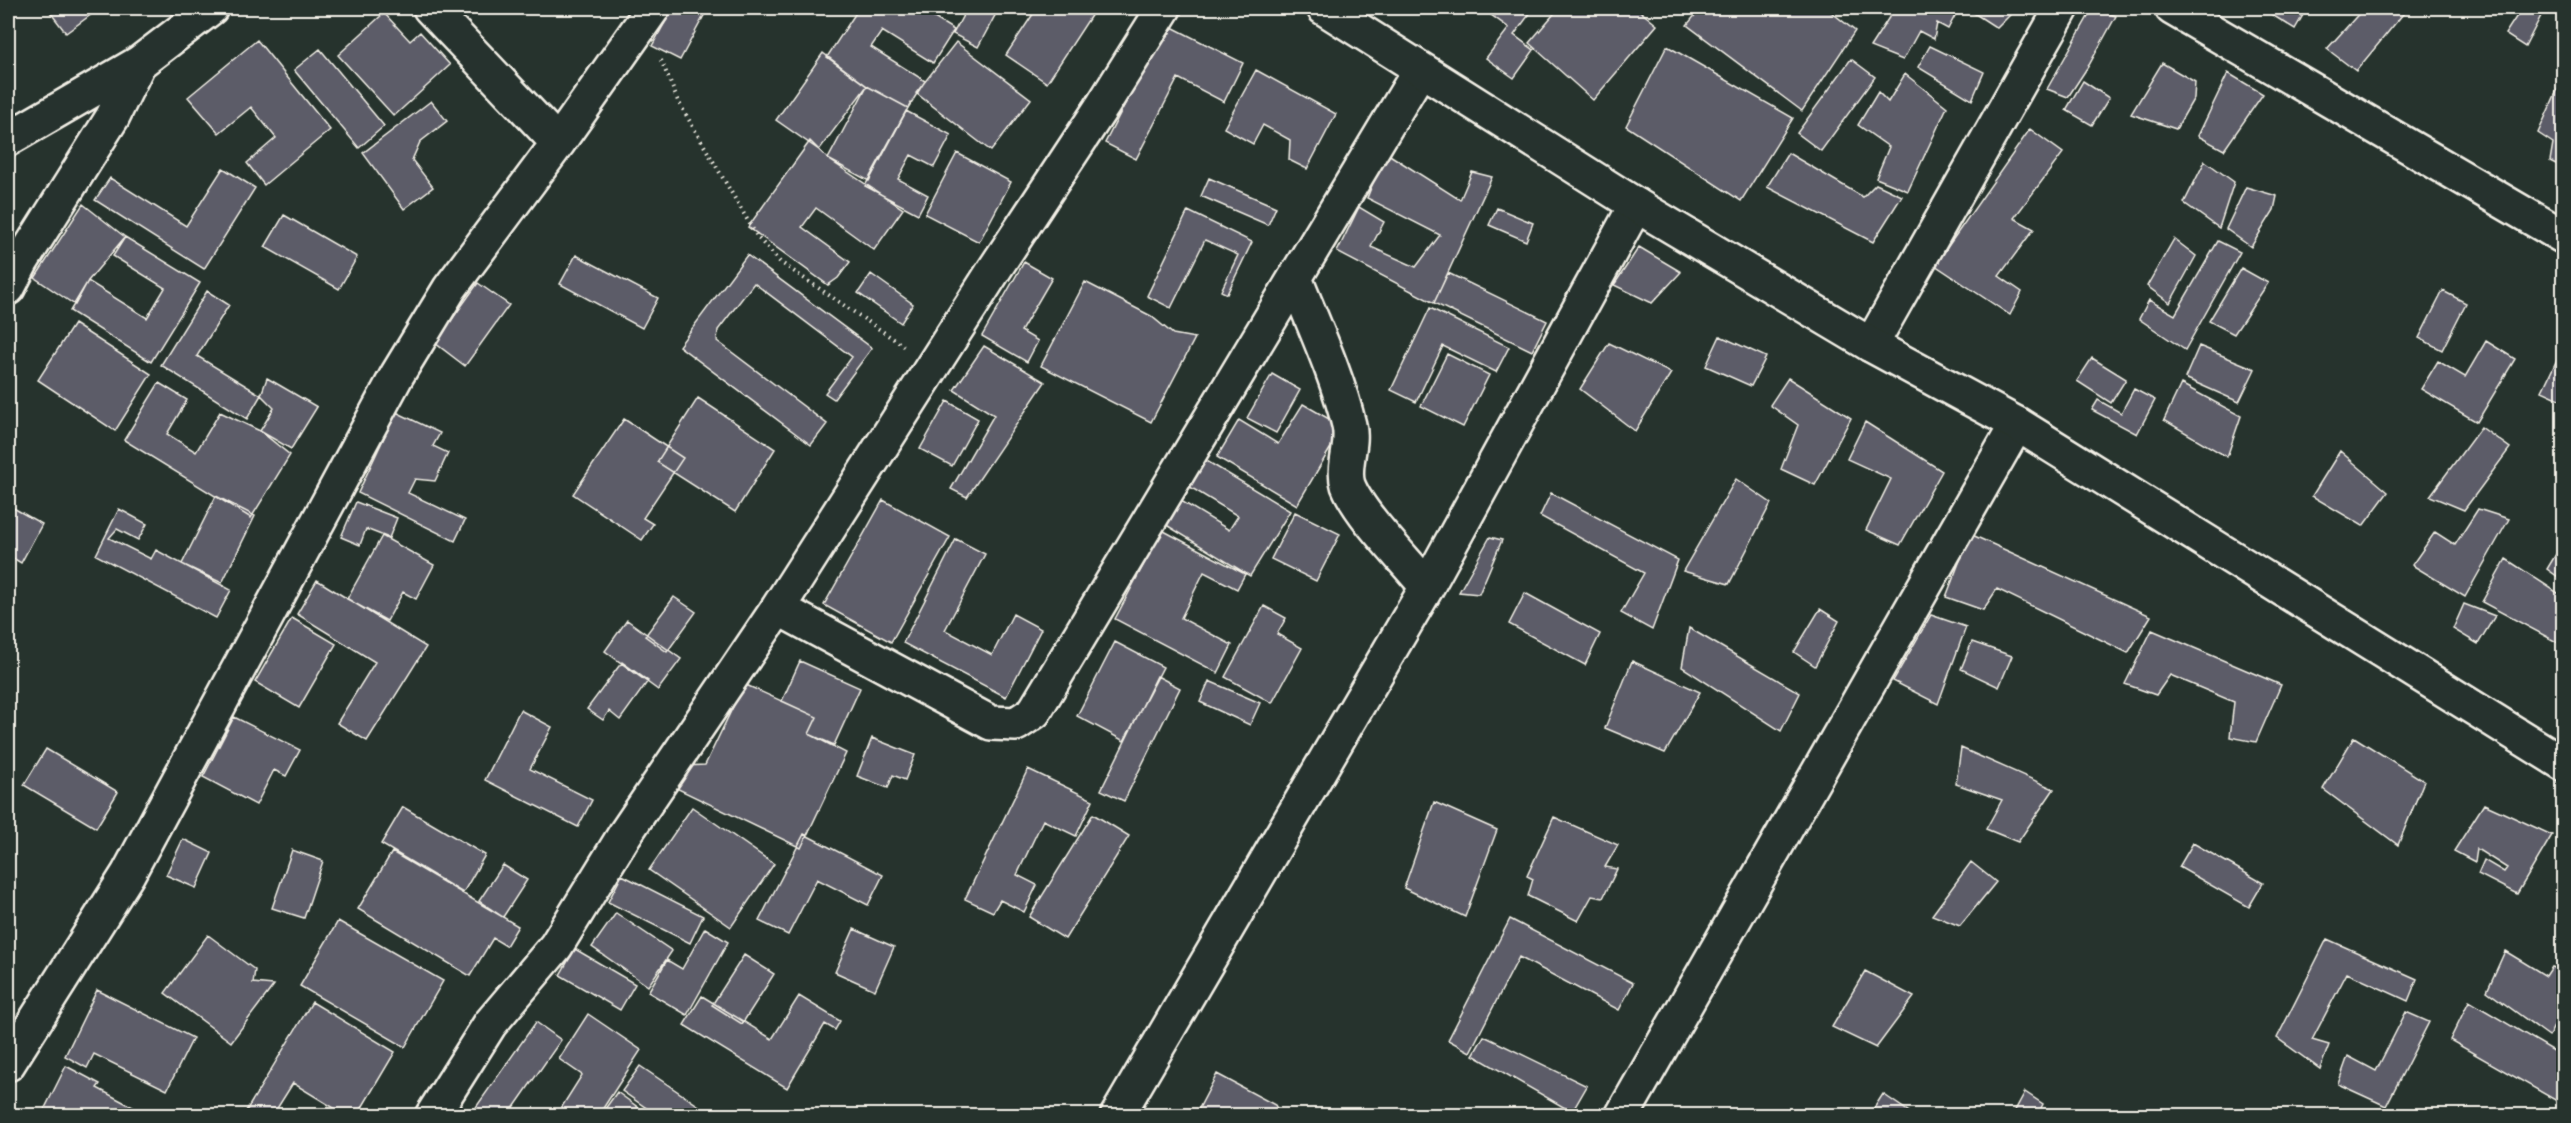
<svg xmlns="http://www.w3.org/2000/svg" width="2571" height="1123" viewBox="0 0 2571 1123" font-family="Delius,sans-serif">
<style>
.building{fill:#5b5b67;stroke:#f4f1e8;stroke-width:1.5}
.lines{fill:none;stroke-linecap:round;stroke-linejoin:round}
.street-casing{stroke:#f4f1e8;stroke-width:38}
.secondary-casing{stroke:#f4f1e8;stroke-width:38}
.path{stroke:#f4f1e8;stroke-width:4;stroke-dasharray:1.5 4.5;stroke-linecap:butt}
.street{stroke:#26332d;stroke-width:33}
.secondary{stroke:#26332d;stroke-width:33}
</style>
<rect width="100%" height="100%" fill="#26332d"/>
<filter id="ink" filterUnits="userSpaceOnUse"><feTurbulence type="fractalNoise" baseFrequency=".0167" numOctaves="2"/><feDisplacementMap in="SourceGraphic" scale="12" xChannelSelector="R" yChannelSelector="G"/><feConvolveMatrix kernelMatrix="1 2 1 2 8 2 1 2 1" color-interpolation-filters="sRGB"/></filter>
<g filter="url(#ink)">
<path class="building" d="M47,8h53l-34,25z
M673,8h35l-28,52 -28,-14z
M859,8h59l36,22 -21,33 -51,-32 -11,16 54,34 -17,27 -41,-22 -40,-29z
M938,8h18l-4,7z
M967,8h32l-21,39 -25,-13z
M1037,8h52l5,3 -47,72 -41,-28z
M1490,8h44l-20,27 20,15 -20,28 -28,-20 23,-30 -22,-16z
M1559,8h77l21,17 -64,75 -64,-57z
M1701,8h125l29,23 -53,80 -115,-86z
M1895,8h64l-11,21 -11,-6 -3,16 -15,-8 -16,29 -33,-13z
M1966,8h35l10,6 -14,14z
M2093,8l23,8 -27,49 -21,32 -21,-8z
M2261,8h46l-12,21z
M2364,8h44l-52,63 -29,-22z
M2522,8h23l-20,39 -20,-13z
M384,13l26,28 10,-9 30,33 -56,51 -56,-61z
M1166,24l77,39 -19,39 -46,-24 -42,81 -31,-16z
M257,40l73,90 -66,55 -17,-22 29,-25 -25,-31 -32,26 -31,-36z
M956,42l75,57 -40,52 -75,-58z
M1667,46l126,72 -52,83 -115,-75z
M1930,46l54,26 -12,28 -54,-33z
M320,49l64,77 -25,22 -65,-78z
M823,53l44,33 -48,64 -43,-30z
M1851,59l24,18 -54,74 -24,-18z
M2162,63l33,19 -1,16 -18,31 -45,-15z
M1256,70l80,44 -29,55 -18,-9 1,-20 -27,-15 -10,19 -29,-16z
M2228,73l35,21 -39,56 -26,-14z
M1905,74l42,33 -39,84 -32,-13 13,-31 -31,-22 20,-33 10,10z
M2564,75v93l-14,-7 3,-18 -15,-10z
M2083,81l26,17 -17,27 -26,-15z
M867,86l41,22 -39,73 -41,-22z
M431,101l16,20 -27,21 -8,18 21,27 -29,22 -41,-56z
M906,111l45,24 -17,32 -23,-12 -13,24 30,16 -10,19 -53,-28z
M2030,129l33,24 -49,65 20,11 -35,47 23,16 -12,23 -75,-50z
M810,141l18,18 75,50 -29,41 -58,-42 -14,19 48,35 -12,16 -10,7 -80,-58z
M1385,152l75,48 12,-28 20,5 -58,126 -97,-51 22,-45 25,15 -13,25 45,20 24,-32 -73,-37z
M957,153l54,29 -32,60 -54,-28z
M1788,153l75,44 13,-13 26,12 -29,46 -106,-55z
M2205,161l29,21 -15,46 -35,-25z
M223,168l32,20 -51,81 -109,-69 15,-22 76,48z
M1209,178l67,29 -8,18 -67,-29z
M2246,187l31,9 -3,14 -23,37 -25,-18z
M83,204l42,33 -37,44 -13,24 -40,-27z
M1497,208l36,15 -7,18 -37,-16z
M1188,211l64,31 -25,52 -6,-3 17,-36 -33,-15 -34,68 -24,-12z
M284,215l73,42 -18,32 -74,-42z
M125,237l75,46 -49,79 -81,-51 18,-30 59,37 18,-30 -52,-32z
M2174,239l22,17 -26,47 -23,-17z
M2218,241l22,11 -55,98 -46,-31 10,-19 26,15z
M1639,247l42,25 -29,31 -38,-18z
M576,255l82,43 -16,30 -82,-44z
M747,255l125,93 -38,51 -9,-6 27,-36 -98,-74 -36,47 -1,11 110,83 -16,21 -132,-99z
M1024,262l28,16 -31,53 17,10 -11,21 -45,-26z
M2241,268l27,15 -34,51 -25,-13z
M1448,273l99,48 -15,30 -98,-48z
M871,274l42,30 -12,19 -43,-30z
M1085,282l66,34 22,18 22,4 -44,84 -110,-56z
M478,283l31,22 -44,61 -30,-23z
M207,291l22,14 -32,51 64,39 -14,24 -86,-54z
M2443,291l23,12 -24,47 -23,-12z
M1430,308l79,39 -13,25 -53,-26 -27,56 -25,-12z
M74,324l77,50 -36,57 -77,-51z
M1720,336l46,21 -15,29 -45,-20z
M2486,341l29,18 -38,63 -56,-33 17,-28 27,16z
M1609,343l62,30 -36,58 -55,-42z
M2564,345v56l-22,-10z
M984,346l61,36 -78,115 -16,-8 43,-74 -40,-25z
M2199,346l56,23 -16,33 -54,-24z
M1447,354l42,21 -26,52 -42,-21z
M2092,358l34,21 -15,24 -34,-22z
M1272,374l28,16 -24,43 -29,-15z
M267,378l50,29 -26,42 -31,-18 14,-23 -13,-13z
M1788,378l63,40 -36,67 -34,-16 17,-44 -28,-20z
M159,383l28,17 -20,34 29,18 24,-40 40,19 30,24 -39,63 -127,-78z
M2181,384l60,32 -14,41 -63,-37z
M2134,389l21,11 -18,34 -45,-24 6,-10 23,13z
M698,398l77,51 -40,63 -78,-50z
M947,401l31,18 -26,47 -32,-17z
M1303,404l40,23 -46,78 -80,-48 22,-37 39,24z
M396,412l44,21 -7,13 15,7 -13,28 -20,-2 -7,14 57,27 -10,21 -97,-48z
M624,419l59,39 -40,60 10,6 -11,16 -69,-46z
M1865,422l77,49 -42,74 -34,-15 25,-51 -44,-20z
M2481,427l29,21 -46,62 -34,-14z
M2340,451l48,41 -25,34 -51,-30z
M1205,460l85,51 -40,65 -87,-53 15,-24 51,31 9,-14 -48,-29z
M1736,479l35,24 -42,81 -46,-13z
M1551,493l127,67 -26,70 -31,-17 23,-40 -104,-57z
M216,496l39,20 -33,67 -40,-19z
M883,500l67,37 -59,105 -67,-37z
M356,502l41,16 -8,20 -23,-9 -6,16 -19,-8z
M8,505l34,19 -21,39 -13,-8z
M119,509l28,15 -9,16 -21,-11 -8,9 42,21 5,-9 75,40 -15,28 -120,-63z
M2478,509l31,10 -44,78 -53,-32 23,-33 20,13z
M1295,512l45,22 -24,47 -45,-22z
M1162,530l83,44 -8,15 -33,-17 -23,46 51,27 -14,28 -103,-54z
M1970,534l181,82 -23,37 -131,-64 -14,21 -37,-13z
M382,536l52,29 -18,34 -13,-7 -16,29 -40,-22z
M1490,537l12,3 -23,54 -20,-2z
M956,539l29,15 -40,76 47,25 21,-41 28,15 -35,68 -103,-54z
M2564,541v40l-17,-12z
M2506,559l58,38v49l-82,-44z
M317,580l109,67 -59,94 -30,-18 38,-61 -78,-48z
M1525,593l75,41 -15,31 -76,-41z
M674,597l22,15 -29,40 -22,-16z
M2464,604l31,12 -17,28 -25,-15z
M1264,606l22,12 -9,16 25,14 -30,55 -47,-26z
M1820,609l19,12 -24,45 -21,-14z
M1931,615l35,12 -28,77 -45,-23z
M292,618l44,26 -37,64 -44,-26z
M627,620l54,39 -23,31 -53,-39z
M1689,628l111,65 -19,38 -99,-64z
M2152,630l129,55 -25,57 -26,-5 4,-35 -64,-27 -14,20 -31,-11z
M1115,642l48,25 -39,74 -47,-25z
M1972,642l40,14 -13,31 -38,-18z
M800,661l60,27 -26,57 -25,-11 8,-17 -35,-16z
M1632,661l68,31 -35,61 -60,-25z
M622,662l26,19 -28,39 -11,-9 -6,9 -16,-11z
M1157,676l23,12 -56,113 -23,-11z
M1209,681l51,22 -10,22 -50,-23z
M744,684l73,33 -8,17 37,19 -45,95 -127,-61 10,-21 21,-1z
M520,710l32,17 -22,42 62,31 -14,27 -93,-47z
M234,717l66,33 -14,26 -12,-6 -18,35 -53,-28z
M2354,737l70,44 -26,64 -75,-56z
M872,738l43,17 -10,25 -12,-5 -5,13 -31,-12z
M1961,748l93,41 -36,53 -32,-13 16,-29 -46,-16z
M46,749l72,43 -22,36 -72,-43z
M1028,769l65,31 -17,36 -33,-16 -26,55 20,10 -13,27 -24,-12 -7,12 -28,-13z
M1434,802l63,28 -32,87 -61,-29z
M2484,804l68,31 -35,59 -39,-20 6,-14 20,12 3,-4 -30,-19 -2,13 -21,-11z
M403,807l82,48 -22,38 -82,-49z
M692,807l82,57 -43,63 -82,-57z
M1093,814l36,22 -64,103 -36,-22z
M1554,817l64,28 -13,22 12,2 -14,29 -11,-2 -14,25 -50,-25 5,-17 -6,-3z
M804,834l79,41 -15,30 -51,-26 -29,56 -29,-14z
M183,839l29,14 -16,35 -30,-13z
M2193,843l70,40 -14,24 -70,-40z
M292,850l31,11 -19,57 -32,-10z
M392,852l126,74 -12,20 -13,-8 -23,38 -112,-67z
M1971,862l25,20 -36,44 -28,-11z
M503,865l24,15 -24,37 -24,-16z
M622,875l81,41 -13,27 -82,-41z
M616,913l56,38 -24,35 -56,-39z
M1510,919l123,64 -14,27 -100,-53 -49,95 -22,-12z
M338,921l105,60 -38,66 -105,-61z
M705,928l23,14 -41,73 -39,-23 19,-32 15,9z
M854,929l40,18 -19,43 -40,-18z
M208,935l47,35 -2,13 21,2 -43,57 -66,-49z
M2327,939l90,40 -9,22 -61,-28 -35,67 17,5 -9,24 -43,-31z
M575,949l60,35 -15,26 -60,-35z
M2505,951l41,25 6,-9 12,4v36l-15,29 -62,-45z
M744,955l30,19 -32,50 -30,-19z
M1865,971l49,26 -38,51 -44,-21z
M97,990l96,48 -26,52 -73,-36 -7,14 -22,-12z
M702,996l70,43 27,-43 41,25 -5,9 -10,-6 -38,64 -103,-63z
M2469,1001l95,56v48l-114,-65z
M312,1002l83,50 -38,64h-10l-54,-33 -17,27 9,6h-42z
M2406,1012l23,10 -43,84 -48,-22 10,-28 28,15z
M588,1014l53,36 -43,66h-42l26,-41 -23,-16z
M536,1022l25,18 -53,76h-27l-7,-6z
M1484,1036l103,50 -15,26 -99,-57z
M66,1066l34,18 -3,4 45,24 -1,4h-69l-7,-4 -2,4h-22z
M640,1066l59,40 -6,10h-35l-36,-25z
M1217,1074l58,31 6,11h-86z
M617,1092l33,24h-50z
M2025,1092l18,12 -6,12h-25z
M1883,1094l32,22h-46z"/>
<g class="lines">
<defs>
<path id="street" d="M430,8l128,135
M2172,8l392,229
M8,139l131,-76 72,-55
M1295,278c19,48 42,97 54,147 5,20 -7,41 -1,60 11,29 58,76 79,102
M8,288l14,-27 90,-143 27,-55
M1871,345l191,-337
M778,608l213,115 25,1 18,-12 386,-642
M8,1064l120,-190 269,-499 53,-87 108,-145 95,-135
M432,1116l58,-92 66,-78 69,-112 153,-226 218,-341 107,-162 61,-97
M1117,1116l310,-529 209,-382
M1622,1116l395,-692"/>
<path id="secondary" d="M1324,8l312,197 235,140 146,79 547,340"/>
</defs>
<use href="#street" class="street-casing"/>
<use href="#secondary" class="secondary-casing"/>
<path class="path" d="M661,60l17,41 80,137 22,24 124,84"/>
<use href="#street" class="street"/>
<use href="#secondary" class="secondary"/>
</g>
</g>
<rect width="2571" height="1123" fill="none" stroke="#26332d" stroke-width="30"/>
<rect x="15" y="15" width="2541" height="1093" fill="none" stroke="#f4f1e8" stroke-width="2" filter="url(#ink)"/>
</svg>
